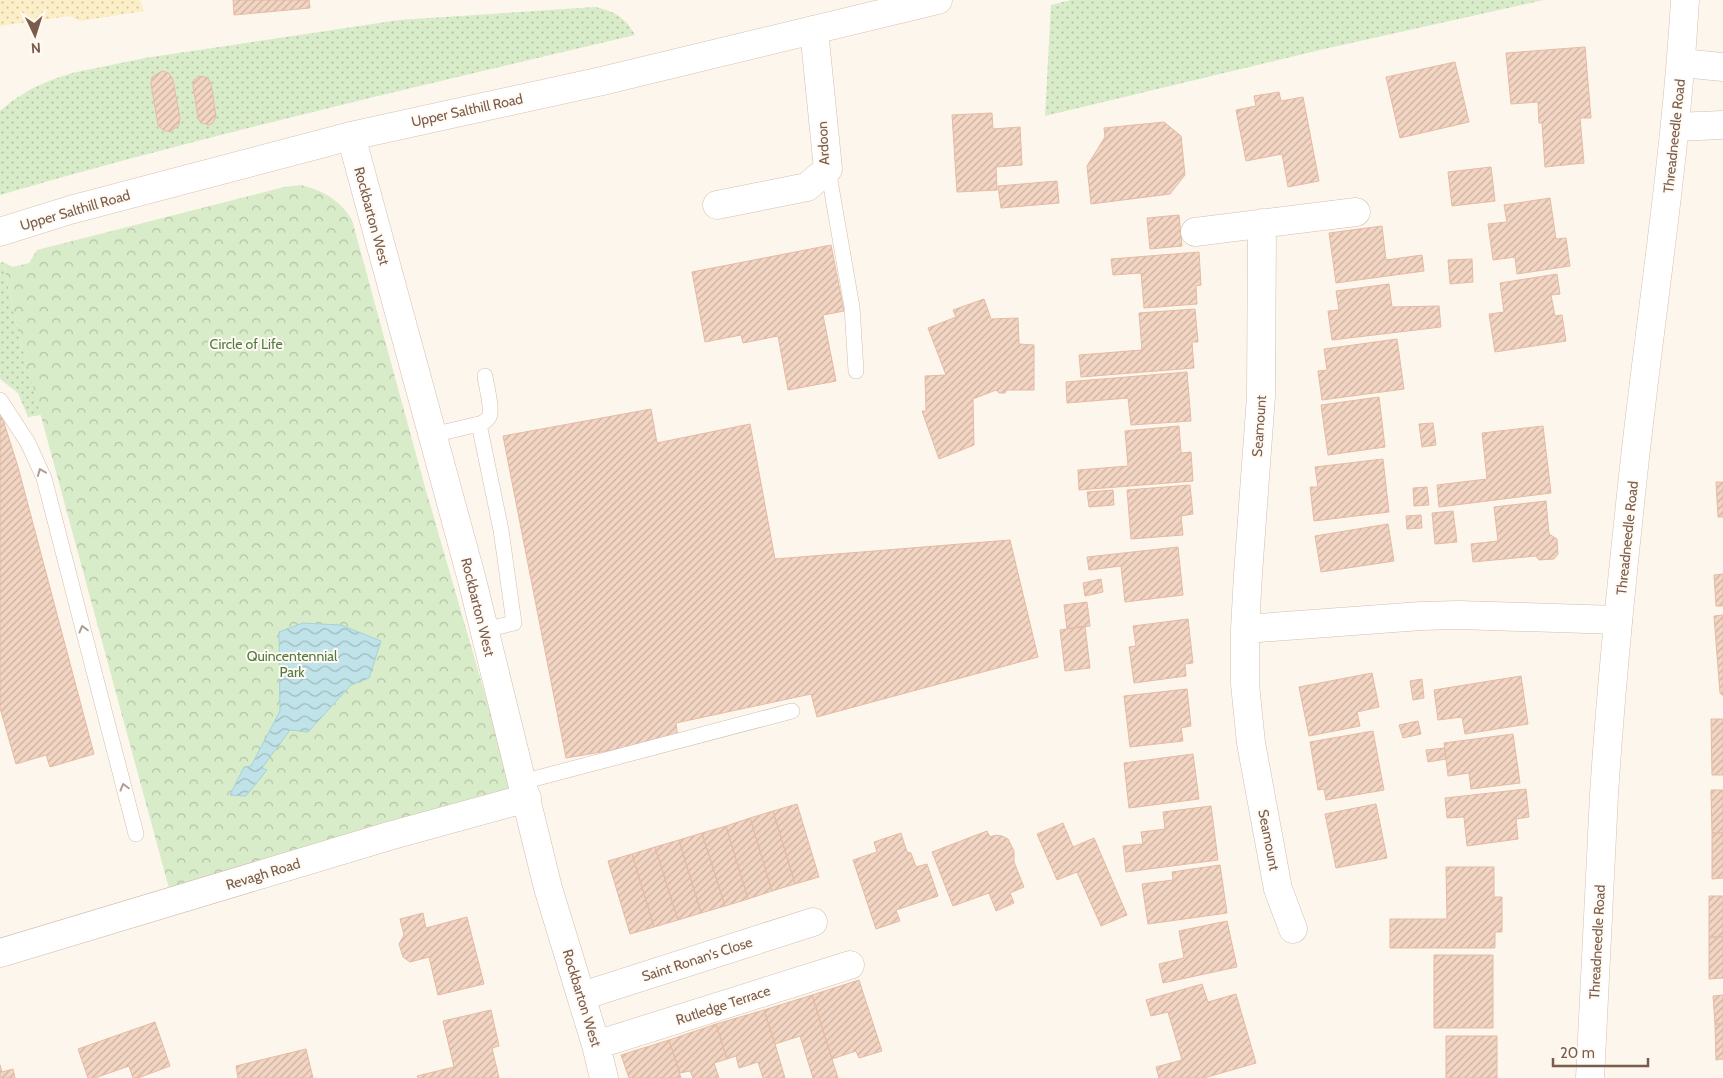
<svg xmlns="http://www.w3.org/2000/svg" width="1723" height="1078" viewBox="0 0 1723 1078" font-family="Cabin,sans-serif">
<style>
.grass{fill:url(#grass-dots)}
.sand{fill:url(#sand-dots)}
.park{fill:url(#park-crowns)}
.water{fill:url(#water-waves);stroke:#a5d3da}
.building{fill:url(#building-hatch);stroke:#e6bba3}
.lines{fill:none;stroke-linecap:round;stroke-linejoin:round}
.service-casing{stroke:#d1beb0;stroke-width:16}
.minor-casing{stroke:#d1beb0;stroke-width:29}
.secondary-casing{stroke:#d6c0b0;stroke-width:29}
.service{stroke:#fff;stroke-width:15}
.minor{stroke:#fff;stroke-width:28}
.secondary{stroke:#fff;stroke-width:28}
.oneway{stroke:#af9d94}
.labels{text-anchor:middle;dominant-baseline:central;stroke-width:4;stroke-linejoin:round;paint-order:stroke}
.street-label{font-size:14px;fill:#7a5c4d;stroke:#fffaf3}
.park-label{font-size:14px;fill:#537a41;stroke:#fffaf3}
</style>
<defs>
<pattern id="grass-dots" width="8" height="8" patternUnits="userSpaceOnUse" patternTransform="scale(1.25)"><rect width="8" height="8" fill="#d8ecc9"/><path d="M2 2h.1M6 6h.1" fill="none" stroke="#b4c2a5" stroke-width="1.8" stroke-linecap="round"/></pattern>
<pattern id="sand-dots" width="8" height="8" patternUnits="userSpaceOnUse" patternTransform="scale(1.25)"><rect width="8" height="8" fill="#fcefc7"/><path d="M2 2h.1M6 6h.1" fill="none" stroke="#d1c5a4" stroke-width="1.8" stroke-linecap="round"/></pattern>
<pattern id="park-crowns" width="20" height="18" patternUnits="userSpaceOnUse" patternTransform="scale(1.25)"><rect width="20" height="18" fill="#d8ecc9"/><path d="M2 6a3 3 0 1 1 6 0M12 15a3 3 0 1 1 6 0" fill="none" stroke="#b4c2a5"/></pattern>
<pattern id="water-waves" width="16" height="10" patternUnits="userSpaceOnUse" patternTransform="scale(1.25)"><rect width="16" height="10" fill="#bfe3e8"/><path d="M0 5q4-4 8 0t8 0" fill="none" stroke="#a0bbbe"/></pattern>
<pattern id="building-hatch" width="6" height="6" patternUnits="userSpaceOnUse" patternTransform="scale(1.25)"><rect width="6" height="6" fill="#f3d5c3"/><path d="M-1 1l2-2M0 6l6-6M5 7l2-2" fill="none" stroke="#cab0a1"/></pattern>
</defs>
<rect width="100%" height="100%" fill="#fdf6ec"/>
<path class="grass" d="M1071,0h473l-220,49 -279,67 6,-111z
M595,7c19,4 30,10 40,28 -212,50 -425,99 -635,160v-84l12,-10 19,-12 20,-9 21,-7 73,-15 254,-38z
M3,262l14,66 24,87 -13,2 -10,-24 -18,-14v-116z"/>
<path class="sand" d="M0,0h140l4,11 -64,10 -11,-5 -69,10z"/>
<path class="park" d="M301,185c23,6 39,15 51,35l73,267 88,304 -343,101 -153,-564 -14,-66 10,5 16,-4 8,-13 247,-63z"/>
<path class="water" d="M303,623l38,2 40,16 -12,37 -18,7 -43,47 -18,-2 -28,38 5,2 -21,26 -16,-1 14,-28 7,-1 29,-55 -1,-79z"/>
<path class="building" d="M233,0h76l1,8 -76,7z
M1585,47l6,71h-11l4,45 -39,4 -3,-44h-3l-1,-21 -27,2 -5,-51z
M1455,62l14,60 -69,16 -14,-61z
M162,71l7,2 4,7 7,38 -1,7 -9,7 -7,-2 -5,-5 -7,-41 1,-7z
M199,76l9,2 3,6 5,32 -2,5 -4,4 -9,-2 -3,-5 -5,-32 1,-6z
M1279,92l2,9 22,-4 16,84 -31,6 -6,-33 -36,7 -10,-51 20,-4 -2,-10z
M992,113l1,16 27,-2 2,38 -26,2 1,23 -40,2 -5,-77z
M1164,122l17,14 4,39 -15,19 -79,10 -4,-38 18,-29 -1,-9z
M1491,167l4,34 -43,5 -4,-34z
M1057,181l2,22 -58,5 -3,-22z
M1550,198l6,41 10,-1 4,28 -53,8 -2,-17 -22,3 -5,-36 19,-2 -3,-17z
M1179,215l3,31 -32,3 -3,-31z
M1382,226l4,34 36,-5 2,16 -88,12 -7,-50z
M831,245l13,66 -21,4 13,66 -48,9 -10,-54 -35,7 -2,-8 -36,7 -13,-70z
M1199,252l2,33 -5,1 1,18 -53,4 -3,-35 -28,2 -2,-16z
M1472,259l1,23 -23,2 -2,-24z
M1557,274l3,20 -9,1 4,21 7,-1 4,26 -71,11 -6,-38 15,-2 -4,-29z
M1389,284l3,23 47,-1 2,21 -109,13 -4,-29 11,-1 -3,-19z
M984,299l7,20 27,-1 1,26 15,1v45h-27l-2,3h-6l-3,-3 -23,9 1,46 -35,14 -17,-48h4l-1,-35 21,-1 -18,-47 28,-11 -3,-7z
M1195,309l3,33h-6l2,26 -113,9 -2,-22 63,-5 -3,-37z
M1397,339l7,50 -82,11 -4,-29 9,-1 -3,-21z
M1187,372l4,49 -60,4 -3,-27 -61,5 -1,-21z
M1379,397l6,50 -57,8 -7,-50z
M651,409l6,34 93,-19 25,135 235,-19 28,117 -221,60 -6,-23 -135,29 2,16 -112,19 -63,-322z
M0,410l18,57 76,287 -44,13 -4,-12 -30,9 -16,-56z
M1433,423l3,22 -14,2 -3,-23z
M1179,426l2,27 10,-1 2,29 -114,9 -1,-20 50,-4 -3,-35z
M1543,426l8,67 -112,14 -2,-22 50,-6 -5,-46z
M1383,459l6,53 -75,9 -4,-34h8l-3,-20z
M1716,482h7v35h-5z
M1190,485l3,29 -12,2 2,19 -52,4 -4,-49z
M1427,487l2,18 -15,1 -1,-18z
M1113,490l1,15 -25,2 -2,-15z
M1546,501l3,33 8,5 1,15 -4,5 -15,1 -3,-4 -63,6 -2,-18 27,-3 -4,-34z
M1453,511l4,31 -22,2 -3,-31z
M1421,515l1,13 -15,1 -1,-13z
M1388,524l6,37 -73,11 -6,-36z
M1178,547l5,48 -58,7 -4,-36 -32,4 -2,-13z
M1723,574v32h-7l-2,-31z
M1101,579l2,13 -18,4 -2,-13z
M1087,602l3,24 -23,3 -3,-24z
M1723,615v81l-3,-3 -6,-77z
M1188,619l5,44 -8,1 1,12 -52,7 -5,-36 7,-1 -3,-20z
M1085,626l5,42 -25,3 -5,-41z
M1372,673l7,34 -22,5 3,14 -51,10 -10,-49z
M1521,676l7,48 -63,10 -3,-17 -24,3 -4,-30z
M1422,679l2,19 -11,2 -3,-19z
M1187,689l4,37 -10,2 2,13 -53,6 -6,-51z
M1711,719h12v56h-11z
M1418,721l3,13 -18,4 -4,-13z
M1373,731l11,59 -58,10 -2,-11 -6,1 -8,-48z
M1513,734l7,49 -49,6 -2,-16 -21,3 -4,-33z
M1444,748l2,11 -18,3 -2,-12z
M1193,754l6,45 -70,9 -5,-45z
M1526,789l3,28 -13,2 2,20 -51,7 -3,-29 -17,1 -2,-20z
M1711,790h12v43h-11z
M797,804l22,73 -24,7 -22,-73z
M1376,804l11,54 -51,10 -11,-54z
M1211,806l7,54 -92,12 -3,-26 20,-2 -2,-12 24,-3 -2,-17z
M773,811l22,73 -23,7 -22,-73z
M750,818l22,73 -24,8 -22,-73z
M1063,823l10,24 21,-9 33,77 -26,11 -24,-54 -20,8 -20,-46z
M726,826l22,73 -23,7 -23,-73z
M987,831l3,6 6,-2 6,1 6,3 6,12v11l10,25 -14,6 4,10 -18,8 -7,-18 -36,13 -21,-54z
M702,833l23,73 -24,7 -22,-73z
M901,833l6,19 4,1 5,14 11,-3 11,32 -42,14 4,11 -24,8 -23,-69 24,-8 -3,-10z
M1712,833h11v45l-11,1z
M679,840l22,73 -23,7 -23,-73z
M655,847l23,73 -24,7 -22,-73z
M632,854l22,73 -24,7 -22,-73z
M1220,865l7,48 -79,11 -6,-40 31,-4 -1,-8z
M1446,867h48v30h8v35h-7v16h-105v-29h57z
M1709,896h14v41h-14z
M423,913l3,15 41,-11 17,67 -46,11 -9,-38 -19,5 -7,-5 -4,-13 5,-9 -4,-16z
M1227,921l10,46 -74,16 -4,-19 25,-6 -5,-27z
M1709,937h14v41l-14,1z
M1434,955h59v73h-59z
M859,980l23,71 -23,7 -3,-7 -24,8 -20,-64z
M1202,984l6,18 28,-8 20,69 -52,15h-45l-3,-11 26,-7 -14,-48 -17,4 -5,-16z
M812,995l20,64 6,19h-25l-13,-42 -25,8 -11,-34z
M1723,995v29h-8l-2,-28z
M491,1010l8,36 -7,2 7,30h-81l-1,-2 37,-9 -11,-46z
M764,1010l11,34 10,34h-22l-5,-16 -19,6 -3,-12 -9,3 -11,-35z
M155,1022l15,44 -32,12h-5l-4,-12 -34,12h-7l-10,-29z
M716,1024l11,35 -13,4 5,15h-26l-3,-7 -10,2 -11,-33z
M1715,1024h8v35l-7,1z
M1446,1036h51v42h-51z
M669,1040l12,38h-52l-8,-23z
M306,1049l7,29h-75l-2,-12z
M0,1065l2,7 11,-3 2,9h-15z"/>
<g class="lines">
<defs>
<path id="service" d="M828,169l24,138 4,64
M0,400l28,43 16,35 92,356
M479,424l22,106 13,93 -30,7
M432,435l47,-11c3,-1 8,-3 10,-7 4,-7 -3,-32 -4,-41
M522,782l270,-71"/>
<path id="minor" d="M1682,63l41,4
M1675,127l48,-2
M351,136l121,444 76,308 48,157 8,33
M717,205l90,-18 21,-18 -14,-139
M1262,223l-1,173 -13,178 -3,55v55l6,59 27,146 15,40
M1195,232l161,-20
M1245,629l176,-13 37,-1 160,5
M0,953l389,-117 138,-38
M582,996l231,-74
M596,1045l254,-80"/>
<path id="secondary" d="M0,232l70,-22 281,-74 251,-55 336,-81
M1590,1078c5,-94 9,-188 14,-283 6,-94 15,-188 25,-281 17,-172 46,-342 56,-514"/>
</defs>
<use href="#service" class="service-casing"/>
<use href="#minor" class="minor-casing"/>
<use href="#secondary" class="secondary-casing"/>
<use href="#service" class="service"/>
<use href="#minor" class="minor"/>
<use href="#secondary" class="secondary"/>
</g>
<defs><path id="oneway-chevron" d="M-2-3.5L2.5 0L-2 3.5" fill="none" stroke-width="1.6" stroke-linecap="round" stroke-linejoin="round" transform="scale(1.25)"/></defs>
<g class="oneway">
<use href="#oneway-chevron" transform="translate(41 472) rotate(-112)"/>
<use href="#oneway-chevron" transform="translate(83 629) rotate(-105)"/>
<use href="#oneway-chevron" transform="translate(124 787) rotate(-105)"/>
</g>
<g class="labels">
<g class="street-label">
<text transform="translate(467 110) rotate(-12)">Upper Salthill Road</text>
<text transform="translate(1674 136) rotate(-84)">Threadneedle Road</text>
<text transform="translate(823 143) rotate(-93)">Ardoon</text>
<text transform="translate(75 210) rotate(-16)">Upper Salthill Road</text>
<text transform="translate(372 216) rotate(75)">Rockbarton West</text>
<text transform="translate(1259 426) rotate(-86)">Seamount</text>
<text transform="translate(1627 538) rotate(-84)">Threadneedle Road</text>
<text transform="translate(478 607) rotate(76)">Rockbarton West</text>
<text transform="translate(1269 840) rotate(79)">Seamount</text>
<text transform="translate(263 874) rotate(-17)">Revagh Road</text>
<text transform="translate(1597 942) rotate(-87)">Threadneedle Road</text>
<text transform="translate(697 959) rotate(-18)">Saint Ronan's Close</text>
<text transform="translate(582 998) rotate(73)">Rockbarton West</text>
<text transform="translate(723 1005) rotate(-18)">Rutledge Terrace</text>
</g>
<g class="park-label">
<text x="246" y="344">Circle of Life</text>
<text x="292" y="656">Quincentennial<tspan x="292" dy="16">Park</tspan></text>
</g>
</g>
<g transform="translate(35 35) rotate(176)" stroke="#fffaf3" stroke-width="4" paint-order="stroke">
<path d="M0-4L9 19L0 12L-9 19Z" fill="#7a5c4d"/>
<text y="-8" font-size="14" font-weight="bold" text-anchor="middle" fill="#7a5c4d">N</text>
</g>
<path d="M1553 1058v8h95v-8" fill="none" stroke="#7a5c4d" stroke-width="2.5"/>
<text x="1560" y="1058" font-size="15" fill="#7a5c4d" stroke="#fffaf3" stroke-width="4" paint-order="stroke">20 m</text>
</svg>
